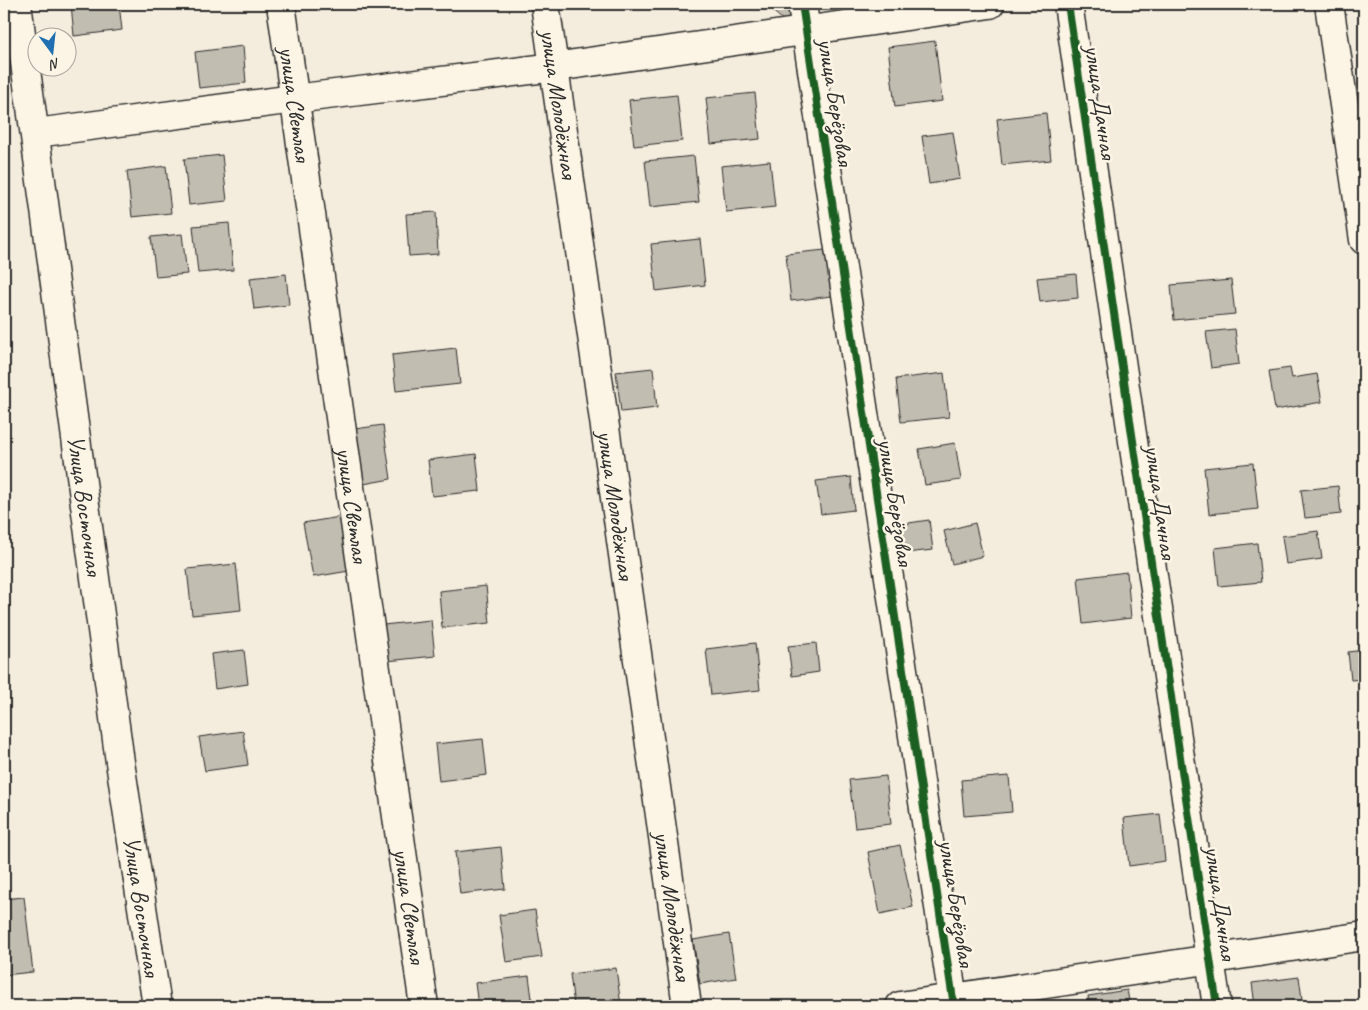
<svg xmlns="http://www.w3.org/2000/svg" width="1368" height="1010" viewBox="0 0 1368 1010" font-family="Caveat,sans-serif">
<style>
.building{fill:#c2bdb1;stroke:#2b2b2b}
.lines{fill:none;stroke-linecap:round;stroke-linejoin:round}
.minor-casing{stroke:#2b2b2b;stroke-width:31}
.minor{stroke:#fcf5e5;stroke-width:28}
.cycleway-casing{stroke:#fcf5e5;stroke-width:11}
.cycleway{stroke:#1b5e20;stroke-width:8}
.labels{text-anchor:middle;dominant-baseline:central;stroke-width:5;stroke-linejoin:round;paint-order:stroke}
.street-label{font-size:24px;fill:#2b2b2b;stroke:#fcf5e5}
</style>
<rect width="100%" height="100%" fill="#f4edde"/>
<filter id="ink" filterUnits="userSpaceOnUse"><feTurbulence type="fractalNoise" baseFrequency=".02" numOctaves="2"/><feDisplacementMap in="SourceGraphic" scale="10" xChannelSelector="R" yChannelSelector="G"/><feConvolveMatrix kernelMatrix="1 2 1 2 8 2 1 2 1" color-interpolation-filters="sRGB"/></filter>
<g filter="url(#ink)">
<path class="building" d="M71,4h48l3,26 -48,6z
M767,4h26l6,4 -13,15 -20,-18z
M935,41l7,60 -47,6 -7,-60z
M243,46l3,37 -47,5 -4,-36z
M755,93l5,46 -49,5 -5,-46z
M677,95l5,46 -48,5 -5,-46z
M1046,113l5,47 -49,5 -5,-46z
M953,132l7,47 -31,5 -7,-48z
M222,155l5,46 -38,4 -5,-46z
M694,156l5,46 -49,5 -5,-46z
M770,161l5,46 -49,5 -5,-46z
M166,166l5,47 -39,4 -5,-46z
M436,212l2,42 -29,2 -3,-42z
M229,223l4,47 -35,3 -5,-47z
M182,234l5,40 -31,3 -5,-40z
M700,239l5,46 -49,6 -5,-47z
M835,249l5,46 -49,6 -5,-47z
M286,274l3,31 -35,4 -4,-31z
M1076,274l2,24 -38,4 -3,-24z
M1231,280l4,34 -61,6 -3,-35z
M1235,329l4,35 -28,4 -5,-36z
M456,348l4,36 -64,7 -4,-36z
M653,368l4,40 -36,4 -5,-40z
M1290,368l2,10 25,-4 5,28 -47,8 -6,-39z
M944,373l5,44 -48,5 -5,-43z
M383,425l8,54 -33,6 -10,-55z
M955,443l6,37 -36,5 -6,-36z
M476,454l4,37 -48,5 -4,-36z
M1253,463l5,46 -49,5 -5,-46z
M851,477l3,33 -33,4 -5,-33z
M1338,486l3,28 -36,4 -4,-28z
M340,517l9,54 -36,6 -10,-54z
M929,520l4,30 -27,3 -4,-29z
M975,523l8,33 -31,8 -8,-33z
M1318,531l4,28 -36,5 -4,-28z
M1257,543l4,39 -42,4 -4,-38z
M236,564l5,46 -49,5 -5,-46z
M1127,572l4,46 -48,6 -5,-46z
M486,586l4,37 -48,5 -3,-37z
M431,620l4,36 -48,5 -4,-36z
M755,643l5,47 -49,5 -5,-46z
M816,643l3,29 -27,4 -4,-30z
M244,650l4,34 -33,5 -4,-35z
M1364,650v29l-13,1 -3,-28z
M4,720l4,30 -4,1z
M243,731l5,34 -43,6 -6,-34z
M483,739l4,36 -48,6 -4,-37z
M886,776l5,48 -36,4 -6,-48z
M1009,776l3,36 -48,4 -3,-36z
M1160,814l5,47 -36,5 -5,-48z
M900,845l13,62 -33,7 -12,-62z
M501,847l4,42 -45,5 -5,-42z
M24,897l9,75 -29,3v-76z
M535,910l7,47 -36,5 -7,-47z
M729,934l7,44 -36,6 -7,-44z
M616,968l5,38h-47l-4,-32z
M529,976l4,30h-55l-3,-23z
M1299,977l4,29h-48l-3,-23z
M1127,990l3,16h-41l-1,-10z
M73,1000l1,6h-39z"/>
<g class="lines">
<defs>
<g id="minor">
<path id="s1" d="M17,4l103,758 37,244"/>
<path id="s2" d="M281,4l143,1002"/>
<path id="s3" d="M545,4l142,1002"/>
<path d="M802,4l152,1002"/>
<path d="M1068,4l149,1002"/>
<path d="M1329,4l35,236"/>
<path d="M36,133l258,-34 261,-32 435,-63"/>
<path d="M900,1006l464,-70"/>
</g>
</defs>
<use href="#minor" class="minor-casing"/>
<use href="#minor" class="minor"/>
<defs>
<path id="cycleway" d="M802,4l152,1002
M1068,4l149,1002"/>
</defs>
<use href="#cycleway" class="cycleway-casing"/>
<use href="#cycleway" class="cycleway"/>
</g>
</g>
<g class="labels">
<g class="street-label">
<text transform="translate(836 102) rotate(81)">улица Берёзовая</text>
<text transform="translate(1101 102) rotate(82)">улица Дачная</text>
<text stroke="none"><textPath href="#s2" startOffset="101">улица Светлая</textPath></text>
<text stroke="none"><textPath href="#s3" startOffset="101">улица Молодёжная</textPath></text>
<text transform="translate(896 502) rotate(81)">улица Берёзовая</text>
<text transform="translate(1161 502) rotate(82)">улица Дачная</text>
<text stroke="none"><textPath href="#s1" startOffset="506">Улица Восточная</textPath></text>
<text stroke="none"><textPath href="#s2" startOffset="506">улица Светлая</textPath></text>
<text stroke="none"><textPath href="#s3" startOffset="506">улица Молодёжная</textPath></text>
<text transform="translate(957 903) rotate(81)">улица Берёзовая</text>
<text transform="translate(1221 903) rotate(82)">улица Дачная</text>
<text stroke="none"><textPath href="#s1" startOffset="911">Улица Восточная</textPath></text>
<text stroke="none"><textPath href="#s2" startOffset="911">улица Светлая</textPath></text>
<text stroke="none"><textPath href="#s3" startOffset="911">улица Молодёжная</textPath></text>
</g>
</g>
<rect width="1368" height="1010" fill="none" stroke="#fcf5e5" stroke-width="20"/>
<rect x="10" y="10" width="1348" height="990" fill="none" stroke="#2b2b2b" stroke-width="2" filter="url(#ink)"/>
<g transform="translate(52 52) rotate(165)"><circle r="24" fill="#fcf5e5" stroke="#a8a49b"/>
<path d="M0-4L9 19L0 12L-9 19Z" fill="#1f6fb2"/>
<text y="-8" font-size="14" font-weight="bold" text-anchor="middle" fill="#2b2b2b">N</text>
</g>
</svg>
